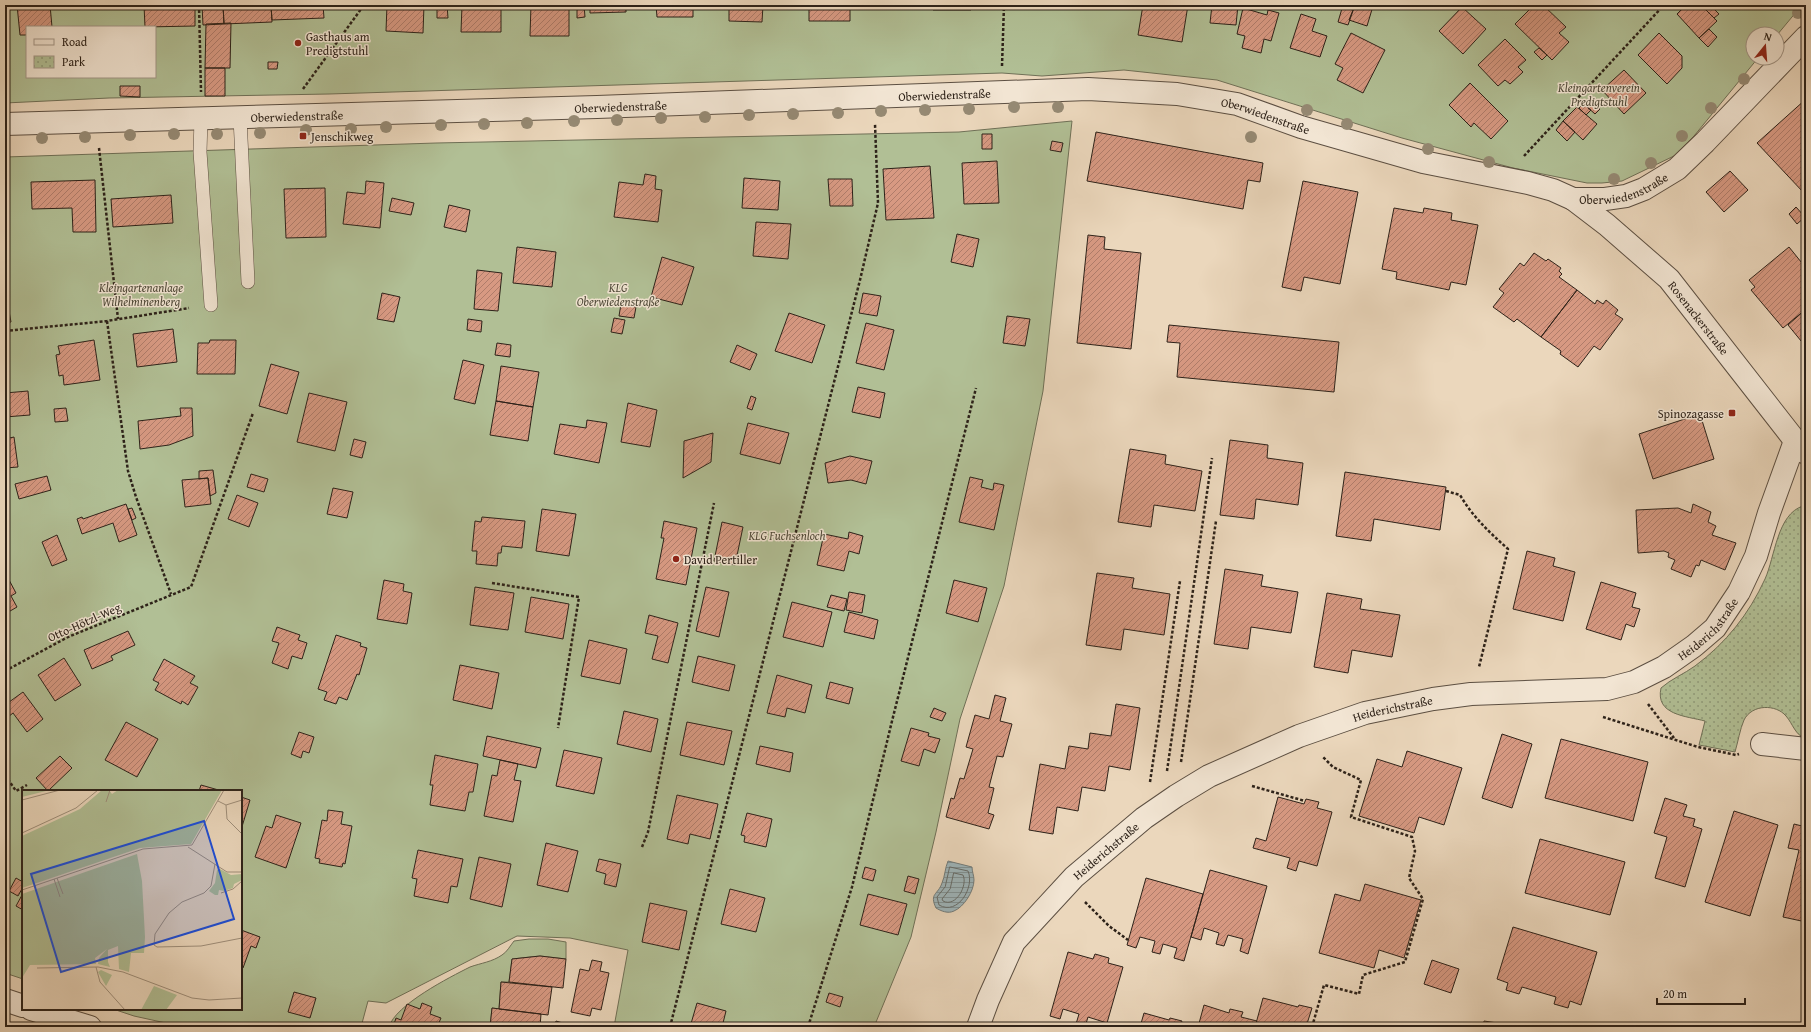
<svg xmlns="http://www.w3.org/2000/svg" width="1811" height="1032" viewBox="0 0 1811 1032" font-family="'Gentium Book Plus',serif">
<style>
.park{fill:url(#park-dots);stroke:#6f7057}
.garden{fill:#b1bf95;stroke:#6f7057;fill-rule:evenodd}
.water{fill:url(#water-rules);stroke:#717b7b}
.lines{fill:none;stroke-linecap:round;stroke-linejoin:round}
.shore{stroke:#666c6a;stroke-width:1}
.building{fill:url(#building-hatch);stroke:#2d2219}
.service-casing{stroke:#5c4f42;stroke-width:14}
.minor-casing{stroke:#5c4f42;stroke-width:24}
.path{stroke:#2d2219;stroke-width:2.5;stroke-dasharray:3 2;stroke-linecap:butt}
.service{stroke:#f2e5d3;stroke-width:13}
.minor{stroke:#f2e5d3;stroke-width:22}
.tree{fill:#958973}
.poi-dot{fill:#8f2418;stroke:#f2e5d3;stroke-width:1.5}
.labels{text-anchor:middle;dominant-baseline:central;stroke-width:3;stroke-linejoin:round;paint-order:stroke}
.poi-label{font-size:12px;fill:#2d2219;stroke:#f2e5d3;text-anchor:start}
.park-label{font-size:12px;font-style:italic;fill:#4e4938;stroke:#f2e5d3}
.street-label{font-size:12px;fill:#2d2219;stroke:#f2e5d3}
.inset-road{fill:none;stroke:#9f8f7b;stroke-width:1}
.view{fill:#1d4ed8;fill-opacity:0.15;stroke:#1d4ed8;stroke-width:2}
.inset-edge{fill:none;stroke:#2d2219;stroke-width:2}
</style>
<defs>
<pattern id="park-dots" width="8" height="8" patternUnits="userSpaceOnUse"><rect width="8" height="8" fill="#b1bf95"/><path d="M2 2h.1M6 6h.1" fill="none" stroke="#909b79" stroke-width="1.8" stroke-linecap="round"/></pattern>
<pattern id="water-rules" width="6" height="5" patternUnits="userSpaceOnUse"><rect width="6" height="5" fill="#9eb6bc"/><path d="M0 2.5h6" fill="none" stroke="#819498"/></pattern>
<pattern id="building-hatch" width="6" height="6" patternUnits="userSpaceOnUse"><rect width="6" height="6" fill="#d79982"/><path d="M-1 1l2-2M0 6l6-6M5 7l2-2" fill="none" stroke="#af7c6a"/></pattern>
</defs>
<rect width="100%" height="100%" fill="#ebd7bc"/>
<filter id="stains"><feTurbulence type="fractalNoise" baseFrequency=".005" numOctaves="4"/><feColorMatrix values="0 0 0 0 .2 0 0 0 0 .09 0 0 0 0 .02 0 0 0 .5 -.17"/></filter>
<radialGradient id="worn" r=".72"><stop offset=".6" stop-color="#630" stop-opacity="0"/><stop offset="1" stop-color="#630" stop-opacity=".3"/></radialGradient>
<path class="park" d="M1803,506h3v233c-11,-4 -13,-15 -20,-23 -10,-12 -34,-12 -42,4 -4,9 -6,22 -9,32l-36,-7 6,-24c-19,-5 -50,-6 -44,-33 10,-9 23,-14 34,-22 31,-23 54,-52 70,-87 10,-22 12,-65 38,-73z"/>
<path class="garden" d="M5,5h1797l-25,30v-1h-24v24h5l-64,78 -20,20 -52,25 -20,2h-15l-74,-15 -111,-30 -185,-58 -93,-10 -82,6 -40,-3 -673,21 -220,4 -104,5zM27,27h128v50h-128z
M1072,121l-29,270 -39,195 -44,133 -24,113 -25,105 -37,90h-260l14,-77 -58,-12 -53,-2 -131,67 -18,-2 -7,26h-177l-50,-11 -21,-7h128v-218h-218v188l-18,-6v-816l431,-14 523,-11z
M529,939h19l18,3v17l-26,-3 -28,3 -3,23h-8l-2,27 -7,-1 -2,19h-101c6,-22 61,-50 81,-60 11,-4 22,-5 32,-12 5,-3 8,-9 12,-14z"/>
<path class="water" d="M948,861l24,6c0,4 2,9 2,13 0,11 -10,27 -20,31 -6,3 -13,0 -18,-3 -7,-15 2,-13 6,-25 3,-7 3,-15 6,-22z"/>
<g class="lines">
<path class="shore" d="M950,867l18,4c7,16 -10,45 -29,34l-2,-8 8,-10z
M954,873l9,2c5,10 -7,33 -20,26l-1,-2 8,-10z"/>
</g>
<path class="building" d="M17,5h33l2,22h-25v8h-7z
M144,5h51v21l-50,1z
M202,5h21l1,19 -21,1z
M223,5h48l1,17 -48,2z
M271,5h52l1,13 -52,2z
M387,5h37l-1,28 -37,-2z
M437,5h10l1,13h-11z
M462,5h39v27h-40z
M531,5h38v31h-39z
M577,5h7l1,12 -8,1z
M590,5h36v7l-36,1z
M656,5h37v12h-36z
M729,5h34l-1,17 -33,-1z
M809,5h41v16h-41z
M874,5h32v2l-31,2z
M933,5h38v5h-38z
M1038,5h28v2z
M1143,5h45l-6,37 -44,-7z
M1212,5h26l-2,20 -26,-2z
M1343,5h12l-7,20 -10,-3z
M1355,5l18,1 -6,20 -18,-6z
M1534,5h9l23,22 -7,6 10,9 -17,18 -37,-36z
M1686,5h15l16,16 -18,17 -22,-24z
M1701,5h9l9,9 -5,4z
M1462,7l24,22 -23,25 -24,-23z
M1243,8l24,7 1,-5 11,3 -8,28 -7,-2 -3,14 -19,-5 3,-12 -8,-2z
M1301,14l15,5 -4,12 15,5 -7,21 -30,-9z
M231,23l-1,45h-25l1,-44z
M1709,29l8,8 -9,10 -9,-9z
M1351,33l34,17 -22,43 -26,-13 6,-12 -8,-4z
M1659,33l23,23v12l-15,16 -29,-29z
M1505,39l21,21 -8,7 5,5 -13,12 -5,-4 -7,6 -20,-21z
M1539,48l8,7 -5,5 -8,-8z
M268,62h10l-1,7h-9z
M205,68h20v28h-20z
M1624,70l22,23 -22,21 -22,-24z
M1470,83l38,38 -17,18 -17,-16 -3,4 -22,-22z
M120,86h20v11l-20,-1z
M1806,99v90l-3,3 -46,-49z
M1591,100l9,9 -5,5 -9,-8z
M1583,104l8,6 -5,5 -7,-7z
M1577,107l20,17 -14,16 -20,-19z
M1563,121l12,11 -8,9 -11,-11z
M1096,132l167,31 -3,19 -12,-2 -5,29 -156,-28z
M982,134h10v15h-10z
M1052,141l11,2 -2,9 -11,-2z
M997,161l2,42 -35,1 -2,-41z
M930,166l4,52 -48,2 -3,-51z
M1730,171l18,19 -24,22 -18,-20z
M645,174l11,2 -1,13 7,1 -4,32 -44,-5 5,-35 24,3z
M744,178l36,3 -2,29 -36,-2z
M828,179h24l1,27h-23z
M95,180l1,52h-23l-1,-24 -40,1 -1,-27z
M366,181l18,2 -4,45 -37,-4 4,-32 18,2z
M1303,181l55,11 -18,92 -36,-7 -3,14 -19,-4z
M325,188l1,49 -40,1 -2,-49z
M171,195l2,28 -60,4 -2,-28z
M392,198l22,5 -3,12 -22,-4z
M449,205l21,5 -4,22 -22,-5z
M1796,207l9,10 -8,7 -8,-10z
M1394,208l29,5 1,-5 28,5 -1,7 27,5 -12,60 -15,-3 -2,8 -53,-11 1,-7 -15,-3z
M756,222l35,2 -3,35 -35,-3z
M957,234l22,5 -6,28 -22,-5z
M1088,235l17,2 -1,12 37,4 -10,96 -54,-6z
M517,247l39,5 -4,35 -39,-4z
M1789,247l17,21v41l-23,19 -32,-38 4,-3 -6,-7z
M1534,253l12,8 2,-2 13,9 -2,3 3,3 -3,3 18,13 -36,47 -24,-18 -3,3 -21,-15 11,-14 -5,-4 21,-26 4,3z
M662,257l32,10 -12,38 -31,-8z
M477,270l25,3 -4,38 -24,-2z
M1577,290l18,14 2,-4 6,4 3,-4 12,10 -3,4 8,5 -23,31 -6,-4 -16,21 -18,-13 1,-3 -20,-14z
M382,293l18,4 -6,25 -17,-3z
M863,293l18,3 -4,20 -18,-3z
M621,304l15,3 -2,11 -15,-2z
M1806,309v38l-18,-22z
M9,311l2,11 -6,1v-11z
M789,313l36,12 -13,38 -37,-12z
M1007,316l23,3 -5,27 -22,-3z
M614,318l11,2 -3,14 -11,-2z
M468,319l14,2 -1,11 -14,-2z
M866,323l28,7 -10,40 -28,-7z
M1169,325l170,17 -5,50 -157,-15 3,-34 -13,-1z
M173,329l4,33 -40,5 -4,-33z
M94,340l6,40 -36,5 -1,-10 -4,1 -3,-21 4,-1 -2,-8z
M210,340h26l-1,34h-38l1,-31h11z
M497,343l14,2 -1,12 -15,-2z
M737,345l20,9 -7,16 -20,-8z
M463,360l21,5 -9,39 -21,-5z
M271,364l28,8 -12,42 -28,-8z
M501,366l38,6 -6,35 -37,-6z
M858,387l27,6 -5,25 -28,-6z
M28,391l2,24 -25,2v-24z
M309,393l38,9 -12,49 -38,-9z
M751,396l5,2 -4,12 -5,-2z
M496,401l37,6 -5,34 -38,-6z
M628,403l29,7 -7,37 -29,-5z
M66,408l2,13 -13,1 -1,-13z
M180,408h12l1,28 -24,9 -29,4 -2,-28 43,-5z
M1700,414l14,45 -61,20 -14,-45z
M587,420l20,3 -8,40 -45,-9 6,-30 26,4z
M748,423l41,10 -9,31 -40,-10z
M713,433l-2,29 -28,16 1,-37z
M14,437l4,30 -13,1v-29z
M354,439l12,3 -4,16 -12,-3z
M1230,440l38,5 -1,13 36,5 -5,42 -42,-6 -2,20 -34,-4z
M1130,449l36,6 -1,9 37,7 -7,40 -41,-6 -3,22 -33,-5z
M850,456l22,5 -6,23 -15,-4 -23,3 -3,-20z
M213,470l3,23 -6,3 -2,-18 -9,1v-8z
M1345,472l101,15 -6,43 -66,-11 -3,22 -35,-5z
M251,474l17,5 -4,13 -17,-5z
M47,476l4,14 -32,9 -4,-15z
M970,477l13,3 -2,7 12,3 1,-7 10,2 -10,45 -35,-8z
M208,478l3,26 -26,3 -3,-27z
M333,488l20,4 -6,26 -20,-4z
M237,495l21,8 -9,24 -21,-8z
M126,504l11,31 -18,7 -6,-19 -31,11 -5,-15 5,-2 1,2z
M1693,504l18,8 -3,10 8,4 -4,9 24,8 -11,27 -24,-10 -2,6 -3,-1 -5,12 -20,-8 4,-9 -7,-3 1,-4 -5,-2 -26,2 -2,-43 42,-2 13,5z
M132,508l4,10 -4,2 -4,-11z
M542,509l34,5 -7,42 -33,-5z
M482,517l43,4 -3,27 -20,-2 -1,7h-3l-1,13 -21,-2 1,-13h-5l3,-30 6,1z
M664,521l33,7 -11,57 -30,-6 8,-41h-3z
M722,522l21,5 -8,38 -21,-4z
M849,532l14,4 -4,18 -10,-3 -5,20 -27,-6 7,-31 24,5z
M57,535l10,25 -15,6 -10,-24z
M1527,551l28,7 -2,8 22,6 -12,49 -50,-12z
M1225,569l38,6 -2,11 37,6 -7,41 -40,-6 -3,22 -34,-5z
M1097,573l37,5 -2,10 38,6 -6,41 -40,-6 -3,21 -35,-5z
M8,578l8,15 -5,3 6,11 -12,7v-35z
M384,580l20,4 -1,7 9,2 -5,31 -30,-5z
M954,580l33,8 -9,34 -32,-9z
M1601,582l35,11 -4,14 8,2 -6,18 -8,-3 -5,16 -35,-11z
M475,587l39,6 -6,37 -38,-5z
M706,587l23,5 -10,45 -23,-6z
M849,592l16,3 -3,18 -16,-3z
M1327,593l35,6 -2,10 40,6 -8,42 -40,-7 -4,23 -34,-6z
M831,595l16,4 -3,12 -17,-4z
M531,597l38,7 -6,35 -38,-7z
M792,602l40,10 -9,35 -40,-10z
M849,612l29,8 -4,19 -30,-7z
M649,615l29,8 -10,40 -16,-4 6,-23 -13,-3z
M277,627l23,8 -2,5 9,3 -5,16 -10,-3 -4,13 -16,-6 7,-20 -7,-2z
M128,631l7,14 -24,11 2,4 -21,9 -8,-19z
M336,635l25,8 -1,3 7,2 -8,27 -2,-1 -10,26 -8,-3 -3,7 -12,-4 3,-8 -9,-3z
M589,640l38,9 -7,35 -39,-8z
M698,656l37,9 -6,26 -37,-9z
M64,658l17,27 -26,16 -17,-26z
M164,659l31,17 -5,7 8,4 -10,18 -6,-4 -1,3 -26,-14 4,-7 -6,-3z
M460,665l39,8 -7,36 -39,-9z
M777,675l35,10 -7,28 -18,-5 -2,9 -18,-4z
M830,682l23,6 -4,16 -23,-6z
M23,692l20,27 -16,13 -14,-19 -5,4 -3,-5v-7z
M995,695l11,3 -6,23 12,3 -9,33 -6,-1 -8,31 5,1 -6,25 6,2 -5,14 -43,-12 5,-19 3,1 6,-21 4,1 9,-30 -7,-2 9,-32 14,4z
M1116,704l24,4 -10,62 -21,-4 -4,25 -23,-4 -4,24 -21,-4 -4,27 -24,-4 11,-66 25,5 4,-23 19,3 2,-16 21,3z
M934,708l12,5 -4,8 -12,-4z
M624,711l34,8 -7,33 -34,-8z
M126,722l32,17 -21,38 -32,-17z
M687,722l45,9 -8,34 -44,-10z
M911,728l18,5 -1,3 12,3 -5,14 -11,-4 -5,17 -18,-5z
M299,732l15,5 -5,16 -6,-2 -2,7 -10,-4z
M1502,734l30,10 -20,64 -30,-10z
M487,736l54,12 -5,20 -53,-12z
M1561,739l87,23 -15,59 -88,-23z
M760,746l33,7 -3,19 -34,-8z
M564,750l38,8 -8,36 -38,-8z
M1407,751l55,17 -18,57 -25,-8 -5,16 -55,-17 18,-57 25,8z
M435,755l43,9 -5,28h-4l-4,19 -35,-6 3,-20h-3z
M60,756l12,12 -24,23 -12,-13z
M500,760l18,4 -4,16 7,1 -8,41 -29,-6 8,-41 5,1z
M201,785l21,6h-23z
M677,795l41,9 -8,35 -20,-5 -2,10 -21,-5z
M241,797l9,3 -9,30z
M1278,797l26,7 2,-5 13,3 -2,6 15,4 -15,54 -18,-5 -3,10 -9,-3 3,-10 -37,-10 3,-10 10,3z
M1665,798l22,7 -4,11 12,3 -2,7 9,3 -17,58 -30,-9 12,-41 -13,-4z
M328,810l15,2 -2,12 11,2 -7,38 -2,-1 -1,4 -23,-4 1,-4 -5,-1 7,-38 5,1z
M1734,811l44,14 -28,91 -45,-14z
M747,813l25,6 -6,28 -22,-5 1,-6 -4,-1z
M276,815l25,8 -15,45 -31,-11 11,-31 6,2z
M1794,824l12,3v95l-23,-5 16,-67 -11,-2z
M1540,839l85,23 -15,53 -85,-22z
M546,843l32,8 -10,41 -31,-7z
M418,850l45,9 -6,28 -6,-1 -3,17 -34,-7 3,-17 -5,-1z
M479,857l32,7 -9,43 -32,-8z
M599,859l22,5 -5,23 -12,-3 2,-10 -10,-3z
M865,867l11,3 -3,11 -11,-3z
M1210,870l57,16 -19,68 -8,-3 3,-12 -15,-4 -4,11 -8,-2 3,-11 -15,-5 -3,12 -10,-3z
M908,876l11,3 -4,15 -11,-3z
M16,878l7,4v5l-5,9 -9,-5z
M1146,878l57,16 -19,67 -10,-3 3,-10 -14,-4 -3,10 -8,-2 3,-11 -15,-4 -4,11 -9,-3z
M1365,884l56,16 -17,58 -25,-8 -5,18 -55,-15 16,-59 25,7z
M730,889l35,9 -9,34 -35,-8z
M868,894l39,10 -9,31 -38,-10z
M22,895h1v15l-7,-4z
M650,903l37,8 -8,39 -37,-8z
M1513,927l84,25 -16,53 -11,-4 -2,7 -14,-4 2,-7 -34,-10 -3,7 -13,-4 2,-7 -11,-4z
M241,930l19,7 -4,11 -5,-2 -8,22 -2,-1z
M1068,952l25,7 2,-5 14,4 -1,5 15,4 -16,56 -19,-6 -3,10 -9,-3 3,-10 -16,-5 -3,10 -10,-3z
M540,956l26,3 -3,29 -54,-6 3,-23z
M592,960l10,2 -2,9 9,2 -8,37 -9,-2 -2,8 -19,-4 9,-43 9,2z
M1432,960l27,9 -8,24 -27,-9z
M501,982l51,5 -4,28 -49,-6z
M294,992l22,6 -6,20 -22,-6z
M829,993l14,4 -3,10 -14,-5z
M1263,998l35,9 1,-2 13,3 -6,19h-51z
M422,1003l10,4 -2,7 11,4 -4,9h-44l3,-9 5,2 6,-16 13,5z
M697,1003l29,8 -4,16h-32z
M1204,1005l25,8 1,-4 13,3 -2,5 16,4 -2,6h-57z
M492,1008l49,6 -1,13h-50z
M1144,1013l25,7 1,-2 12,3 -1,3 13,3h-54z
M556,1021l20,6h-22z
M1484,1021l40,6h-41z"/>
<g class="lines">
<defs>
<path id="service" d="M240,118l8,164
M201,119l-1,33 11,153"/>
<g id="minor">
<path id="s1" d="M5,124l592,-17 491,-18 89,5 60,10 64,23 122,35 105,21 25,7 20,9h32l21,-3 18,-7 33,-20 28,-27 101,-105"/>
<path id="s2" d="M1573,199l34,26 62,54 135,173"/>
<path d="M1762,744l44,5"/>
<path d="M5,1000l18,6"/>
<path d="M31,1009l59,18"/>
<path id="s3" d="M978,1027l10,-27 26,-58 60,-65 70,-59 32,-22 33,-20 90,-40 66,-23 68,-14 38,-5 136,-5 27,-7 30,-15 30,-21 21,-18 24,-36 17,-36 13,-43 26,-72"/>
</g>
</defs>
<use href="#service" class="service-casing"/>
<use href="#minor" class="minor-casing"/>
<path class="path" d="M199,5l2,87
M1002,66l2,-61
M303,89l61,-84
M99,148l19,171
M1524,156l140,-151
M107,321l21,150 8,26 35,97
M5,331l102,-10 82,-13
M1446,491l14,4c13,22 29,37 48,54l-29,118
M492,583l87,14 -21,131
M5,671l63,-34 123,-50 62,-174
M1648,704l26,34
M1603,717l95,30 38,8 3,-1
M1181,762l35,-241
M1167,771l45,-313
M5,775l11,16 11,-6
M1150,782l30,-201
M1252,786l53,15
M642,847l6,-15 66,-329
M1085,902l24,24 19,14
M670,1027l190,-747 18,-77 -3,-79
M808,1027l44,-140 40,-166 84,-333
M1312,1027l12,-42 35,9 4,-19 42,-13 18,-63 -14,-21 6,-27 -3,-14 -61,-20 10,-37 -28,-13 -11,-11"/>
<use href="#service" class="service"/>
<use href="#minor" class="minor"/>
</g>
<g class="tree">
<circle cx="1798" cy="13" r="6"/>
<circle cx="1744" cy="79" r="6"/>
<circle cx="1014" cy="107" r="6"/>
<circle cx="1058" cy="107" r="6"/>
<circle cx="1711" cy="108" r="6"/>
<circle cx="969" cy="109" r="6"/>
<circle cx="925" cy="110" r="6"/>
<circle cx="1307" cy="110" r="6"/>
<circle cx="881" cy="111" r="6"/>
<circle cx="838" cy="113" r="6"/>
<circle cx="793" cy="114" r="6"/>
<circle cx="749" cy="115" r="6"/>
<circle cx="705" cy="117" r="6"/>
<circle cx="661" cy="118" r="6"/>
<circle cx="617" cy="120" r="6"/>
<circle cx="574" cy="121" r="6"/>
<circle cx="527" cy="123" r="6"/>
<circle cx="484" cy="124" r="6"/>
<circle cx="1347" cy="124" r="6"/>
<circle cx="441" cy="125" r="6"/>
<circle cx="386" cy="127" r="6"/>
<circle cx="351" cy="129" r="6"/>
<circle cx="306" cy="130" r="6"/>
<circle cx="260" cy="133" r="6"/>
<circle cx="174" cy="134" r="6"/>
<circle cx="217" cy="134" r="6"/>
<circle cx="130" cy="135" r="6"/>
<circle cx="1682" cy="136" r="6"/>
<circle cx="85" cy="137" r="6"/>
<circle cx="1251" cy="137" r="6"/>
<circle cx="42" cy="138" r="6"/>
<circle cx="1428" cy="149" r="6"/>
<circle cx="1489" cy="162" r="6"/>
<circle cx="1651" cy="163" r="6"/>
<circle cx="1614" cy="179" r="6"/>
</g>
<g class="poi-dot">
<circle cx="298" cy="43" r="4"/>
<rect x="299" y="132" width="8" height="8" rx="2"/>
<rect x="1728" y="409" width="8" height="8" rx="2"/>
<circle cx="676" cy="559" r="4"/>
</g>
<g class="labels">
<g class="poi-label">
<text x="306" y="36">Gasthaus am<tspan x="306" dy="14">Predigtstuhl</tspan></text>
<text x="311" y="136">Jenschikweg</text>
<text x="1724" y="413" text-anchor="end">Spinozagasse</text>
<text x="684" y="559">David Pertiller</text>
</g>
<g class="park-label">
<text x="1599" y="87">Kleingartenverein<tspan x="1599" dy="14">Predigtstuhl</tspan></text>
<text x="141" y="287">Kleingartenanlage<tspan x="141" dy="14">Wilhelminenberg</tspan></text>
<text x="618" y="287">KLG<tspan x="618" dy="14">Oberwiedenstraße</tspan></text>
<text x="787" y="535">KLG Fuchsenloch</text>
</g>
<g class="street-label">
<text stroke="none"><textPath href="#s1" startOffset="940">Oberwiedenstraße</textPath></text>
<text stroke="none"><textPath href="#s1" startOffset="616">Oberwiedenstraße</textPath></text>
<text stroke="none"><textPath href="#s1" startOffset="1264">Oberwiedenstraße</textPath></text>
<text stroke="none"><textPath href="#s1" startOffset="292">Oberwiedenstraße</textPath></text>
<text stroke="none"><textPath href="#s1" startOffset="1636">Oberwiedenstraße</textPath></text>
<text stroke="none"><textPath href="#s2" startOffset="174">Rosenackerstraße</textPath></text>
<text transform="translate(84 622) rotate(-24)">Otto-Hötzl-Weg</text>
<text stroke="none"><textPath href="#s3" startOffset="882">Heiderichstraße</textPath></text>
<text stroke="none"><textPath href="#s3" startOffset="546">Heiderichstraße</textPath></text>
<text stroke="none"><textPath href="#s3" startOffset="222">Heiderichstraße</textPath></text>
</g>
</g>
<g transform="translate(22 790)">
<rect width="220" height="220" fill="#ebd7bc"/>
<path d="M0,0h28l-28,7z" fill="#b1bf95"/>
<path d="M198,79l11,6 11,-1v6l-8,4 -1,4 -9,3 -5,-1 -1,5h-3l-6,-4 6,-8 2,-13z" fill="#b1bf95"/>
<path d="M80,0h7l3,4 6,-4h104l-31,54 -51,4 -118,40v-52l58,-27zM115,64l5,27 3,56 -1,16h-13l-2,19 -10,-3 -1,-23 -10,4v12l2,5 -12,-3 1,-6 8,-9 -12,9 1,6 -66,1 -8,13v-84zM79,180l11,5 -6,11 -8,-14zM132,196l23,9 -11,15h-25z" fill="#b1bf95"/>
<path class="inset-road" d="M0,10l38,-10M196,11l8,4 1,14 15,15M84,12l4,-12M204,15l16,-5M0,43l54,-25 22,-18M166,57l39,25h15M193,74l-4,22 -7,7 -22,9 -13,11 -14,21 -1,11 3,2 44,-1 41,-8M35,88l6,16M32,89l6,18M0,100l121,-41 49,-4 32,-55M199,103l12,-4 9,-8M74,177l4,15 25,28M15,178l61,-1 25,5 69,26 17,2 33,-2"/>
<path class="view" d="M182,31l30,98 -173,53 -30,-98z"/>
<rect width="220" height="220" class="inset-edge"/>
</g>
<rect width="1811" height="1032" fill="none" stroke="#ebd7bc" stroke-width="20"/>
<rect x="6" y="6" width="1799" height="1020" fill="none" stroke="#2d2219" stroke-width="2"/>
<rect x="10" y="10" width="1791" height="1012" fill="none" stroke="#2d2219"/>
<rect x="26" y="26" width="130" height="52" fill="#f2e5d3" stroke="#a39789"/>
<rect x="34" y="39" width="20" height="6" fill="#f2e5d3" stroke="#a39789"/>
<text x="62" y="46" font-size="12" fill="#2d2219">Road</text>
<rect x="34" y="56" width="20" height="12" fill="url(#park-dots)" stroke="#a39789"/>
<text x="62" y="66" font-size="12" fill="#2d2219">Park</text>
<g transform="translate(1765 46) rotate(17)"><circle r="19" fill="#f2e5d3" stroke="#a39789"/>
<path d="M0-3L7 15L0 10L-7 15Z" fill="#8f2418"/>
<text y="-6" font-size="11" font-weight="bold" text-anchor="middle" fill="#2d2219">N</text>
</g>
<path d="M1657 998v6h88v-6" fill="none" stroke="#2d2219" stroke-width="2"/>
<text x="1663" y="998" font-size="12" fill="#2d2219" stroke="#f2e5d3" stroke-width="3" paint-order="stroke">20 m</text>
<rect width="100%" height="100%" filter="url(#stains)"/>
<rect width="100%" height="100%" fill="url(#worn)"/>
</svg>
